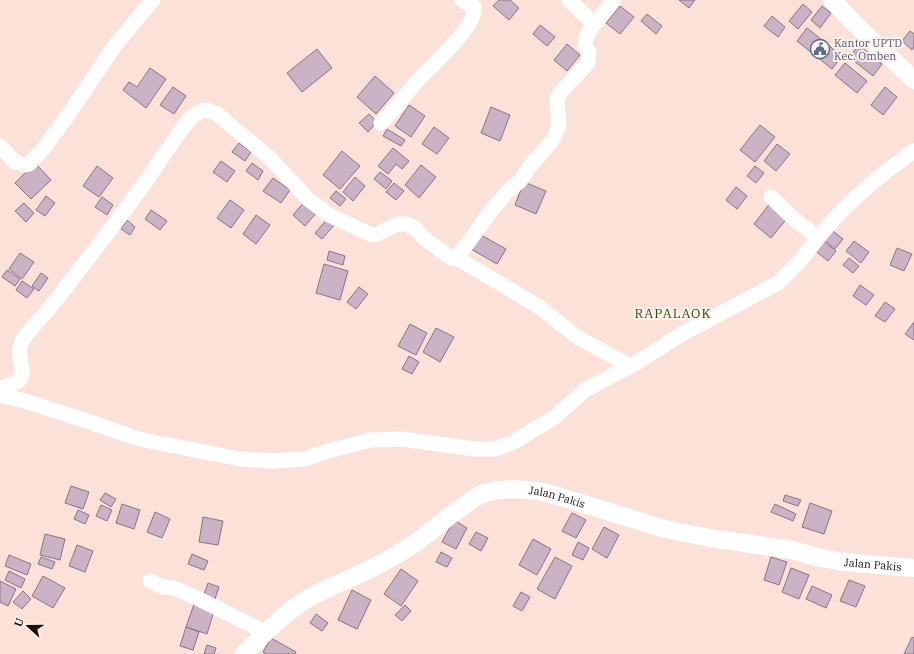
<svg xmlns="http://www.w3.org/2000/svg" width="914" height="654" viewBox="0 0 914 654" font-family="'IBM Plex Serif',serif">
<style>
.building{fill:#ccb2c5;stroke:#8b7385}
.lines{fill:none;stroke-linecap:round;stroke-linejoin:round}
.minor{stroke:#fff;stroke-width:15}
.tertiary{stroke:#fff;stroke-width:18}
.labels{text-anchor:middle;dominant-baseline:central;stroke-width:4;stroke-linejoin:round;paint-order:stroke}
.service-label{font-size:11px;fill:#4e5e75;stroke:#fff1ec;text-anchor:start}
.street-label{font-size:11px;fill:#1c110d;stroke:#fff1ec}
.quarter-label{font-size:13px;letter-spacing:1px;fill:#284e0e;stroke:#fff1ec}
</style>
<rect width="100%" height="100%" fill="#fbe1d7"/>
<path class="building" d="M499,0h11l9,8 -10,12 -16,-14z
M679,0h16l-6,8z
M803,4l9,8 -14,17 -9,-8z
M620,6l14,11 -14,17 -14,-11z
M822,6l9,7 -11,15 -9,-8z
M647,14l15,12 -6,8 -15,-13z
M772,16l13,11 -7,10 -14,-11z
M540,25l15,12 -8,9 -14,-12z
M807,28l35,28 -10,13 -35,-28z
M910,31l4,3v13l-2,3 -10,-9z
M567,44l13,11 -13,16 -13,-11z
M859,45l23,19 -9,12 -24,-19z
M317,49l15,19 -30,24 -15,-19z
M845,63l22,18 -10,12 -22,-18z
M150,68l16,11 -20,29 -23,-18 6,-8 8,5z
M375,76l19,17 -18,21 -19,-17z
M173,87l13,9 -12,18 -14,-9z
M885,87l12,10 -14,18 -12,-10z
M409,105l16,11 -14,21 -16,-11z
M491,107l19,8 -10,26 -19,-8z
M369,114l8,8 -9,10 -9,-9z
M760,125l15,12 -20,25 -15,-12z
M434,127l15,11 -12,16 -15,-10z
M387,129l18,11 -4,6 -18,-10z
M239,143l12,9 -6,9 -13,-9z
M777,144l13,10 -14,17 -12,-10z
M393,148l16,13 -7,8 -6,-5 -8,10 -10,-8z
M342,151l18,15 -20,23 -17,-14z
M221,161l14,10 -8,11 -14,-10z
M35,163l16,17 -20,19 -16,-16z
M252,163l11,8 -5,9 -12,-9z
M421,165l15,12 -17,21 -14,-13z
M97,166l16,12 -14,19 -16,-11z
M755,166l9,7 -8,10 -9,-7z
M380,172l12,9 -6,8 -12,-10z
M355,177l10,9 -12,15 -10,-9z
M273,178l17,12 -9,13 -18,-12z
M524,182l22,9 -10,23 -21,-9z
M394,183l10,8 -8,9 -10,-8z
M736,187l11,9 -10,13 -11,-9z
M336,191l10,8 -6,7 -10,-8z
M46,196l9,7 -10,13 -9,-6z
M102,197l11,8 -6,10 -12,-8z
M230,200l14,10 -13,18 -14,-10z
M305,201l13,10 -13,15 -12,-11z
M771,202l18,14 -18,22 -17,-14z
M24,203l10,10 -8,9 -11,-11z
M151,210l16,11 -7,9 -15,-11z
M256,215l14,10 -14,19 -13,-10z
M329,217l7,6 -14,16 -7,-6z
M127,220l8,7 -5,8 -9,-6z
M829,228l14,11 -8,10 -14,-12z
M479,234l27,15 -9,15 -26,-15z
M821,239l15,12 -8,10 -15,-12z
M854,241l15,11 -8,11 -15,-12z
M897,248l15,6 -8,17 -14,-6z
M329,251l16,5 -2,9 -16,-5z
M20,253l14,9 -12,17 -13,-10z
M849,258l10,8 -6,7 -10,-8z
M324,264l24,7 -8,29 -24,-7z
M7,270l13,9 -5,7 -13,-9z
M41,273l7,5 -9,13 -7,-5z
M22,281l12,8 -7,9 -11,-8z
M860,285l14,10 -8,10 -13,-9z
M359,287l9,7 -12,15 -9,-7z
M885,302l10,7 -10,13 -10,-6z
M914,322v18l-9,-6z
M410,324l17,9 -11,22 -18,-9z
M436,328l18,9 -14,25 -17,-10z
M409,356l10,6 -7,12 -10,-5z
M71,486l18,6 -6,17 -18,-6z
M105,493l11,6 -5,8 -11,-7z
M785,495l16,5 -3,6 -15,-5z
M810,503l22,8 -8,23 -22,-7z
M122,504l18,6 -6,19 -18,-6z
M775,504l21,10 -3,7 -22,-9z
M101,505l11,5 -5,11 -11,-5z
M78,510l11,5 -4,9 -11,-5z
M155,512l15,7 -8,19 -15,-6z
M572,513l14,7 -10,18 -14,-7z
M203,517l20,4 -5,24 -19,-3z
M454,520l13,8 -11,21 -14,-7z
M604,527l15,8 -12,23 -15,-9z
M476,532l12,6 -7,13 -12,-7z
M45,534l20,5 -5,21 -20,-5z
M533,539l18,10 -14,26 -18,-10z
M578,542l11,6 -6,12 -11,-5z
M77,545l16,6 -8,21 -16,-6z
M441,552l11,6 -5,9 -11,-5z
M192,554l16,7 -4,9 -16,-6z
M9,555l22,9 -4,11 -22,-9z
M41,557l14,5 -3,7 -14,-5z
M555,557l17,9 -17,33 -18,-10z
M771,557l16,5 -8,23 -15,-5z
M791,568l18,7 -10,24 -17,-7z
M401,569l17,12 -17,25 -17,-12z
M9,571l16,8 -4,9 -16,-8z
M43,576l22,12 -12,20 -21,-12z
M849,580l16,6 -9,21 -16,-6z
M0,581l16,8 -8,17 -8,-4z
M208,583l11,4 -4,12 -11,-5z
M812,586l20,9 -6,13 -20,-9z
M352,590l19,10 -14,29 -19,-9z
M23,591l8,8 -9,10 -9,-7z
M521,592l9,5 -8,14 -9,-5z
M194,604l20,7 -7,23 -21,-7z
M405,605l6,6 -9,10 -7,-6z
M316,614l12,9 -6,8 -12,-8z
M186,627l13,5 -6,18 -13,-4z
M912,637l2,1v16h-10z
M271,638l25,14 -1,2h-28l-4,-2z
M207,645l9,3 -2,6h-10z"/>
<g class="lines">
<path class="minor" d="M569,0l25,24
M381,123c14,-13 25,-30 38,-44 12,-12 60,-56 55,-72l-12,-7
M0,146l15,16 9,3 5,-1 15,-16 22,-30 50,-74 37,-44
M771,197l22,21 25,20c27,-34 60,-62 96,-87
M457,258l81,48 39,31 53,29
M0,389c6,-4 14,-4 19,-9 10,-9 -7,-25 5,-42 9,-12 19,-22 28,-33 23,-29 45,-58 67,-87 23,-30 43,-61 65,-92l7,-8 10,-7 6,-1 10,4 53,44 38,41 21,16 43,20h3l23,-11h9l8,4 10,11 25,18 3,2 4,-1 34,-47 15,-18 15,-13 9,-14 22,-25 7,-15 -2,-27 3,-6 28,-30 1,-11 -4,-5 1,-8 3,-8 25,-31
M0,395l25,6 68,22 46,16 101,20 34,2 31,-2 23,-8 43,-11 31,-1 72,10h21l17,-6 43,-26 30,-27 53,-28 42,-27 98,-52 23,-23 17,-22
M150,581l13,6 11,1 25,11 66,33"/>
<g class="tertiary">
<path d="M832,0l26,27 56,53"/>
<path id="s1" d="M244,654c18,-19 44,-45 67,-57 17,-10 37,-17 55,-26 16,-7 30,-16 45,-25 18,-12 33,-27 51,-39 7,-5 14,-11 23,-14 20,-6 43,-4 63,0l117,36 45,9 82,12 29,8 23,4 70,6"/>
</g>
</g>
<defs>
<symbol id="civic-ring" viewBox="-11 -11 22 22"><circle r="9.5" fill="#fff1ec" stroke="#5c6f8a" stroke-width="1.5"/><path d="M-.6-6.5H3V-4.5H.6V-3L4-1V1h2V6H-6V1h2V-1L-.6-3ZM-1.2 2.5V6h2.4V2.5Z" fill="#5c6f8a"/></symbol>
</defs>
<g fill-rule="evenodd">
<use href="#civic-ring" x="809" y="38" width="22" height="22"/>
</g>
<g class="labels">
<g class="service-label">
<text x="834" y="43">Kantor UPTD<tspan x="834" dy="13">Kec. Omben</tspan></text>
</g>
<g class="street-label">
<text stroke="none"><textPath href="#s1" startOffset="365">Jalan Pakis</textPath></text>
<text stroke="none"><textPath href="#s1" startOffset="689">Jalan Pakis</textPath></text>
</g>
<g class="quarter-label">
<text x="673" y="313">RAPALAOK</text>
</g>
</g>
<g transform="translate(28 626) rotate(291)" stroke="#fff1ec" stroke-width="3" paint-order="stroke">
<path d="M0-3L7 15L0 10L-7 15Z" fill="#1c110d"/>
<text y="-6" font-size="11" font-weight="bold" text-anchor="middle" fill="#1c110d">U</text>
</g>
</svg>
